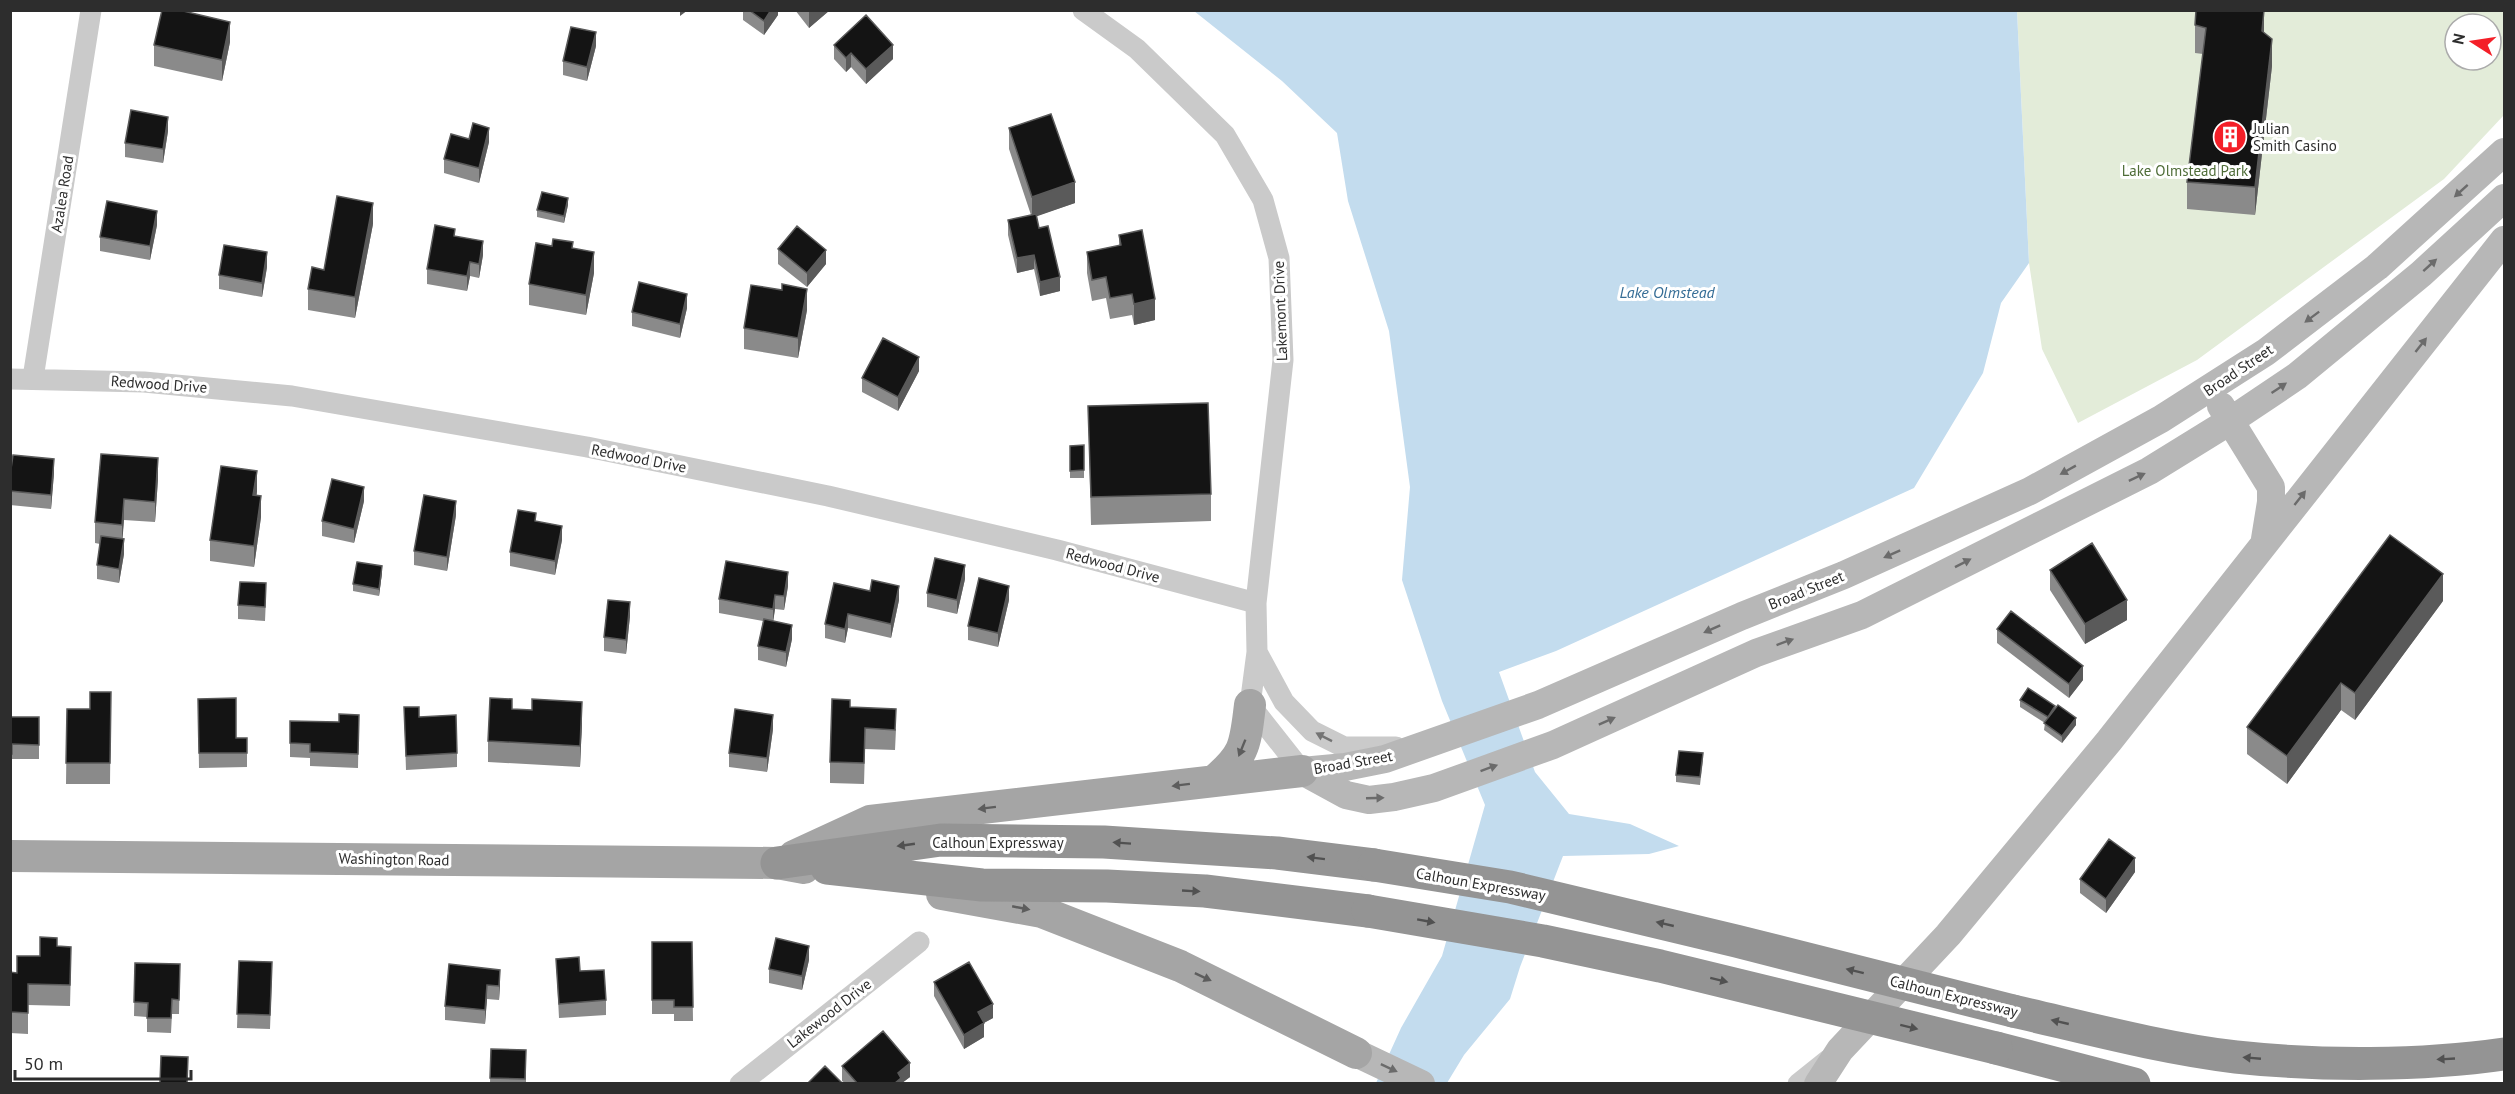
<svg xmlns="http://www.w3.org/2000/svg" width="2515" height="1094" viewBox="0 0 2515 1094" font-family="'PT Sans',sans-serif">
<style>
.green{fill:#e3ecd9;fill-rule:evenodd}
.water{fill:#c3dcee}
.lines{fill:none;stroke-linecap:round;stroke-linejoin:round}
.minor{stroke:#cacaca;stroke-width:21}
.secondary{stroke:#b7b7b7;stroke-width:28}
.primary{stroke:#a5a5a5;stroke-width:32}
.motorway{stroke:#949494;stroke-width:33}
.motorway-bridge{stroke:#949494;stroke-width:33}
.wall{fill:#8a8a8a}
.shaded-wall{fill:#5a5a5a}
.building{fill:#141414;stroke:#5a5a5a;stroke-width:1.5}
.oneway{fill:#6b6b6b}
.oneway2{fill:#747474}
.oneway3{fill:#5d5d5d}
.oneway4{fill:#515151}
.labels{text-anchor:middle;dominant-baseline:central;stroke-width:6;stroke-linejoin:round;paint-order:stroke}
.poi-label{font-size:15px;fill:#2d2d2d;stroke:#fff;text-anchor:start}
.park-label{font-size:15px;fill:#4e6c37;stroke:#fff}
.street-label{font-size:15px;fill:#2d2d2d;stroke:#fff}
.water-label{font-size:16px;font-style:italic;fill:#356d96;stroke:#fff}
</style>
<rect width="100%" height="100%" fill="#fff"/>
<path class="green" d="M2017,11h487v104l-60,64 -247,181 -119,63 -36,-74 -13,-86zM2455,24h36v36h-36z"/>
<path class="water" d="M1194,11h823l12,252 -28,40 -18,70 -69,115 -358,163 -57,21 36,100 34,42 61,10 49,22 -30,8 -86,2 -43,111 -10,32 -46,56 -17,28h-71l25,-55 41,-72 43,-151 -43,-104 -40,-121 8,-93 -21,-156 -41,-130 -11,-68 -55,-52z"/>
<g class="lines">
<path class="minor" d="M1083,10l54,39 88,86 38,65 16,58 4,102 -27,243 1,49 -7,53 52,66
M33,378l58,-368
M10,379l134,3 148,14 295,51 241,49 229,54 199,53
M1257,652l27,50 28,29 32,16h52
M740,1084l179,-142
M1798,1084l30,-24"/>
<path class="secondary" d="M2221,406l50,81v15l-6,37
M1302,771l44,24 23,5 25,-3 40,-9 119,-43 203,-92 106,-38 287,-144 81,-50 67,-45 124,-102 83,-76
M1302,771l43,-4 40,-8 153,-54 204,-89 102,-41 186,-84 131,-72 105,-67 111,-85 127,-115
M1356,1053l65,31
M1818,1084l22,-34 108,-115 161,-194 395,-501"/>
<path class="primary" d="M1214,781c32,-27 31,-36 36,-76
M10,856l767,7 27,5
M794,856l76,-35 432,-50
M942,894l100,18 138,54 176,87"/>
<path class="motorway" d="M777,863l164,-23 163,2 173,11 97,12
M827,868l155,17 125,1 98,5 163,20
M2013,1011c74,17 148,37 223,46 83,9 186,9 268,-3
M1996,1048l138,36"/>
<path class="motorway-bridge" d="M1374,865l136,22 226,54 277,70
M1368,911l175,30 117,25 336,82"/>
</g>
<path class="wall" d="M743,10h35v5l-14,20 -21,-15z
M795,10h35l-21,18z
M2195,25l69,8 8,33 -17,149 -68,-6v-27l16,-128 -8,-1z
M230,42l-8,39 -68,-15v-21z
M834,45l59,14 -27,25 -15,-17 -5,5 -12,-13z
M596,46l-9,35 -24,-6v-14z
M1009,128l66,75 -39,13 3,12 21,63 -20,5 -6,-27 -17,4 -9,-38v-15l23,-5 -22,-66z
M168,131l-5,32 -38,-6v-14z
M469,139l20,3 -10,41 -35,-10v-14z
M568,205l-4,18 -27,-6v-7z
M373,224l-18,94 -47,-8v-21l16,-19z
M157,225l-7,35 -50,-9v-14z
M1119,235l36,85 -21,5 -2,-10 -22,4 -4,-21 -14,3 -5,-28v-21l32,-6z
M573,249l21,24 -8,42 -57,-10v-21z
M778,249l48,15 -19,23 -29,-23z
M483,255l-4,23 -9,-2 -3,15 -40,-7v-15z
M267,267l-5,30 -43,-8v-14z
M687,308l-7,30 -48,-12v-14z
M807,310l-9,48 -54,-9v-21z
M919,371l-21,40 -36,-19v-14z
M1088,406l123,88v27l-120,4z
M1084,445v33h-14v-32z
M101,454l57,25 -3,43 -31,-2 -2,19 2,15 -5,29 -22,-4v-14l3,-21 -5,-1v-21z
M10,469l44,4 -3,36 -41,-4z
M257,492l-1,4 5,21 -7,50 -44,-6v-21z
M364,501l-10,42 -32,-7v-15z
M456,515l-9,56 -33,-6v-14z
M536,521l26,19 -7,35 -45,-9v-14z
M2050,570l77,50 -42,24 -35,-54z
M382,573l-3,23 -26,-5v-7z
M965,579l-8,35 -30,-7v-14z
M834,583l65,17 -8,38 -43,-10 -3,15 -20,-5v-14z
M788,586l-4,24 -9,-1 -2,12 19,18 -6,28 -28,-7v-14l5,-25 -44,-8v-14z
M266,598l-1,23 -27,-2v-14z
M1009,600l-11,47 -30,-7v-14z
M2443,601l-88,119 -14,-10 -54,74 -40,-30v-27z
M630,616l-4,38 -22,-3v-14z
M1997,629l86,51 -14,18 -72,-55z
M111,692l-1,92h-44l1,-75h23z
M198,699l38,39h11v29l-48,1z
M2020,700l35,9 21,16 -14,18 -18,-13 1,-7 -25,-16z
M404,707l15,10 38,36v14l-51,3z
M850,707l46,22 -1,21 -30,-1 -1,35 -34,-1v-21z
M512,709l70,14 -2,44 -92,-5v-21z
M359,715l-1,53 -48,-2v-8l-20,-1v-36l49,1z
M10,717h29v42h-27v9h-2z
M773,729l-6,43 -38,-5v-14z
M1703,760l-3,25 -24,-3v-7z
M2135,872l-29,41 -26,-20v-14z
M652,942h40l1,79h-19v-7h-22z
M57,946l14,21 -1,39 -42,-1v29l-18,-1v-61l7,1 23,-17z
M556,959l24,12 26,29v15l-47,3z
M809,960l-7,30 -33,-7v-14z
M239,961l33,15 -2,53 -33,-1z
M135,963l45,1 -1,50h-7l-1,19 -24,-1v-15l-13,-1z
M449,964l51,20 -1,16 -12,-1 -2,25 -40,-4v-14z
M934,982l59,36 -9,5v14l-20,12 -30,-53z
M491,1049l35,1v33h-36z
M842,1066l68,11 -8,6h-57l-3,-2z"/>
<path class="shaded-wall" d="M680,10h8l-8,6z
M771,10h7v5l-14,20v-14z
M809,10h21l-21,18z
M2264,10v26l-2,-5z
M230,22v20l-8,39v-21z
M596,32v14l-9,35v-14z
M2272,39v27l-17,149v-28z
M893,45v14l-27,25v-15z
M851,53v14l-5,5v-14z
M168,117v14l-5,32v-14z
M489,128v14l-10,41v-15z
M1075,182v21l-43,15v-21z
M568,198v7l-4,18v-7z
M373,203v21l-18,94v-21z
M157,211v14l-7,35v-14z
M483,241v14l-4,23v-14z
M826,250v14l-19,23v-14z
M267,252v15l-5,30v-14z
M594,252v21l-8,42v-20z
M1034,255v14l-17,4v-15z
M470,262v14l-3,15v-15z
M1060,277v14l-20,5v-14z
M807,289v21l-9,48v-20z
M687,294v14l-7,30v-14z
M1155,299v21l-21,5v-21z
M919,357v14l-21,40v-14z
M158,458v21l-3,43v-20z
M54,459v14l-3,36v-14z
M257,471v21l-4,24v-21z
M364,487v14l-10,42v-14z
M261,496v21l-7,50v-21z
M124,499v21l-2,26v-21z
M456,501v14l-9,56v-14z
M562,526v14l-7,35v-14z
M124,539v15l-5,29v-14z
M965,565v14l-8,35v-14z
M382,566v7l-3,23v-7z
M788,572v14l-4,24v-14z
M2443,574v27l-88,119v-27z
M899,586v14l-8,38v-14z
M1009,586v14l-11,47v-14z
M775,595v14l-2,14v-14z
M2127,600v20l-42,24v-20z
M630,602v14l-4,38v-14z
M848,614v14l-3,15v-14z
M792,625v14l-6,28v-15z
M2083,666v14l-14,18v-14z
M2341,683v27l-54,74v-28z
M582,702v21l-2,44v-21z
M773,715v14l-6,43v-14z
M2076,718v7l-14,18v-7z
M2135,858v14l-29,41v-14z
M809,946v14l-7,30v-14z
M500,970v14l-1,16v-14z
M487,985v14l-2,25v-14z
M993,1004v14l-15,8v-14z
M984,1023v14l-20,12v-14z
M910,1063v14l-8,6h-7l3,-10z"/>
<path class="building" d="M162,10h17l51,12 -8,38 -68,-15z
M749,10h22l-7,11z
M2196,10h68l-2,21 10,8 -17,148 -68,-5 19,-154 -11,-3z
M866,15l27,30 -27,24 -15,-16 -5,5 -12,-13z
M571,27l25,5 -9,35 -24,-6z
M131,110l37,7 -5,32 -38,-6z
M1051,114l24,68 -43,15 -23,-69z
M473,123l16,5 -10,40 -35,-9 7,-25 18,5z
M542,192l26,6 -4,18 -27,-6z
M337,196l36,7 -18,94 -47,-8 4,-22 12,3z
M107,201l50,10 -7,35 -50,-9z
M1036,214l3,14 9,-2 12,51 -20,5 -6,-27 -17,3 -9,-38z
M435,225l20,4 -1,7 29,5 -4,23 -9,-2 -3,14 -40,-7z
M797,226l29,24 -19,23 -29,-24z
M1142,230l13,69 -21,5 -2,-10 -22,4 -4,-21 -14,3 -5,-28 34,-7 -2,-10z
M553,239l20,3 -1,6 22,4 -8,43 -57,-11 7,-41 16,3z
M224,245l43,7 -5,31 -43,-8z
M639,282l48,12 -7,30 -48,-12z
M782,284l25,5 -9,49 -54,-10 7,-43 31,5z
M883,338l36,19 -21,40 -36,-19z
M1208,403l3,91 -120,3 -3,-91z
M1084,445v25l-14,1v-25z
M101,454l57,4 -3,44 -31,-3 -2,26 -27,-3z
M13,455l41,4 -3,36 -41,-4v-22h1z
M221,466l36,5 -4,24 8,1 -7,50 -44,-6z
M332,479l32,8 -10,42 -32,-8z
M424,495l32,6 -9,56 -33,-6z
M518,510l18,3 -1,8 27,5 -7,35 -45,-9z
M2390,535l53,39 -88,119 -14,-10 -54,73 -40,-29z
M101,536l23,3 -5,30 -22,-4z
M2092,543l35,57 -42,24 -35,-54z
M935,558l30,7 -8,35 -30,-7z
M726,561l62,11 -4,24 -9,-1 -2,14 -54,-10z
M357,562l25,4 -3,23 -26,-5z
M979,578l30,8 -11,47 -30,-7z
M872,580l27,6 -8,38 -43,-10 -3,15 -20,-5 9,-41 36,8z
M240,582l26,1 -1,24 -27,-2z
M608,600l22,2 -4,38 -22,-3z
M2011,611l72,55 -14,18 -72,-55z
M764,619l28,6 -6,27 -28,-6z
M2028,688l27,18 -7,11 -28,-17z
M90,692h21l-1,71h-44l1,-54h23z
M236,698v40h11v15h-48l-1,-54z
M490,698l22,1v10l20,1v-11l50,3 -2,44 -92,-5z
M832,699l18,1v7l46,2 -1,21 -30,-2 -1,35 -34,-1z
M2058,705l18,13 -14,18 -18,-13z
M404,707h15v10l37,-2 1,38 -51,3z
M735,709l38,6 -6,43 -38,-5z
M339,714l20,1 -1,39 -48,-2v-8l-20,-1v-22l49,1z
M10,717h29v28l-27,-1v10h-2z
M1679,751l24,2 -3,24 -24,-2z
M2109,839l26,19 -29,41 -26,-20z
M40,937l17,1v8l14,1 -1,38 -42,-1v29l-18,-1v-40l7,1v-17h23z
M776,938l33,8 -7,30 -33,-7z
M652,942h40l1,65h-19v-7h-22z
M579,957l1,14 24,-1 2,30 -47,4 -3,-45z
M239,961l33,1 -2,53 -33,-1z
M969,962l24,42 -15,8 6,11 -20,12 -30,-53z
M135,963l45,1 -1,36 -7,-1 -1,19h-24l1,-15 -14,-1z
M449,964l51,6 -1,16 -12,-1 -2,25 -40,-4z
M883,1031l27,32 -12,10 3,5 -6,5h-38l-15,-17z
M491,1049l35,1 -1,29 -35,-1z
M161,1056l27,1 -1,26h-27z
M825,1066l17,17h-34z"/>
<defs><path id="oneway-solid" d="M-6-.8H1V-3.2L6.5 0L1 3.2V.8H-6Z" transform="scale(1.5)"/></defs>
<g class="oneway">
<use href="#oneway-solid" transform="translate(2461 191) rotate(138)"/>
<use href="#oneway-solid" transform="translate(2430 265) rotate(-42)"/>
<use href="#oneway-solid" transform="translate(2312 317) rotate(143)"/>
<use href="#oneway-solid" transform="translate(2421 345) rotate(-52)"/>
<use href="#oneway-solid" transform="translate(2279 388) rotate(-34)"/>
<use href="#oneway-solid" transform="translate(2068 470) rotate(151)"/>
<use href="#oneway-solid" transform="translate(2137 477) rotate(-25)"/>
<use href="#oneway-solid" transform="translate(2300 498) rotate(-52)"/>
<use href="#oneway-solid" transform="translate(1892 554) rotate(156)"/>
<use href="#oneway-solid" transform="translate(1963 563) rotate(-27)"/>
<use href="#oneway-solid" transform="translate(1712 629) rotate(156)"/>
<use href="#oneway-solid" transform="translate(1785 642) rotate(-20)"/>
<use href="#oneway-solid" transform="translate(1607 721) rotate(-24)"/>
<use href="#oneway-solid" transform="translate(1489 768) rotate(-20)"/>
<use href="#oneway-solid" transform="translate(1375 798) rotate(-2)"/>
<use href="#oneway-solid" transform="translate(1389 1068) rotate(25)"/>
</g>
<use class="oneway2" href="#oneway-solid" transform="translate(1324 737) rotate(-153)"/>
<g class="oneway3">
<use href="#oneway-solid" transform="translate(1242 748) rotate(112)"/>
<use href="#oneway-solid" transform="translate(1181 785) rotate(173)"/>
<use href="#oneway-solid" transform="translate(987 808) rotate(173)"/>
<use href="#oneway-solid" transform="translate(1021 908) rotate(11)"/>
<use href="#oneway-solid" transform="translate(1203 977) rotate(25)"/>
</g>
<g class="oneway4">
<use href="#oneway-solid" transform="translate(1122 843) rotate(-176)"/>
<use href="#oneway-solid" transform="translate(906 845) rotate(172)"/>
<use href="#oneway-solid" transform="translate(1316 858) rotate(-173)"/>
<use href="#oneway-solid" transform="translate(1191 891) rotate(3)"/>
<use href="#oneway-solid" transform="translate(1426 921) rotate(10)"/>
<use href="#oneway-solid" transform="translate(1665 924) rotate(-167)"/>
<use href="#oneway-solid" transform="translate(1855 971) rotate(-166)"/>
<use href="#oneway-solid" transform="translate(1719 980) rotate(14)"/>
<use href="#oneway-solid" transform="translate(2060 1022) rotate(-167)"/>
<use href="#oneway-solid" transform="translate(1909 1027) rotate(14)"/>
<use href="#oneway-solid" transform="translate(2252 1058) rotate(-175)"/>
<use href="#oneway-solid" transform="translate(2446 1059) rotate(177)"/>
</g>
<defs>
<symbol id="building-disc" viewBox="-11 -11 22 22"><circle r="9.5" fill="#f41f28" stroke="#fff"/><path d="M-4-6H4V6H1V3H-1V6H-4ZM-2.5-4.3h1.7v1.8h-1.7ZM.8-4.3h1.7v1.8H.8ZM-2.5-1h1.7V.8h-1.7ZM.8-1h1.7V.8H.8Z" fill="#fff"/></symbol>
</defs>
<g fill-rule="evenodd">
<use href="#building-disc" x="2211" y="118" width="38" height="38"/>
</g>
<g class="labels">
<g class="poi-label">
<text x="2253" y="128">Julian<tspan x="2253" dy="17">Smith Casino</tspan></text>
</g>
<g class="park-label">
<text x="2185" y="170">Lake Olmstead Park</text>
</g>
<g class="street-label">
<text transform="translate(62 194) rotate(-81)">Azalea Road</text>
<text transform="translate(1280 311) rotate(-92)">Lakemont Drive</text>
<text transform="translate(2238 370) rotate(-34)">Broad Street</text>
<text transform="translate(159 384) rotate(4)">Redwood Drive</text>
<text transform="translate(639 458) rotate(11)">Redwood Drive</text>
<text transform="translate(1113 565) rotate(15)">Redwood Drive</text>
<text transform="translate(1806 590) rotate(-22)">Broad Street</text>
<text transform="translate(1353 762) rotate(-10)">Broad Street</text>
<text x="998" y="842">Calhoun Expressway</text>
<text transform="translate(394 859) rotate(1)">Washington Road</text>
<text transform="translate(1481 884) rotate(10)">Calhoun Expressway</text>
<text transform="translate(1954 996) rotate(14)">Calhoun Expressway</text>
<text transform="translate(829 1013) rotate(-38)">Lakewood Drive</text>
</g>
<g class="water-label">
<text x="1667" y="292">Lake Olmstead</text>
</g>
</g>
<rect width="2515" height="1094" fill="none" stroke="#2d2d2d" stroke-width="24"/>
<g transform="translate(2473 42) rotate(282)"><circle r="28" fill="#ffffff" stroke="#ababab" stroke-width="1.5"/>
<path d="M0-4.5L10 22L0 15L-10 22Z" fill="#f41f28"/>
<text y="-9" font-size="16" font-weight="bold" text-anchor="middle" fill="#2d2d2d">N</text>
</g>
<path d="M15 1070v9h176v-9" fill="none" stroke="#2d2d2d" stroke-width="3"/>
<text x="24" y="1070" font-size="18" fill="#2d2d2d" stroke="#ffffff" stroke-width="4.5" paint-order="stroke">50 m</text>
</svg>
